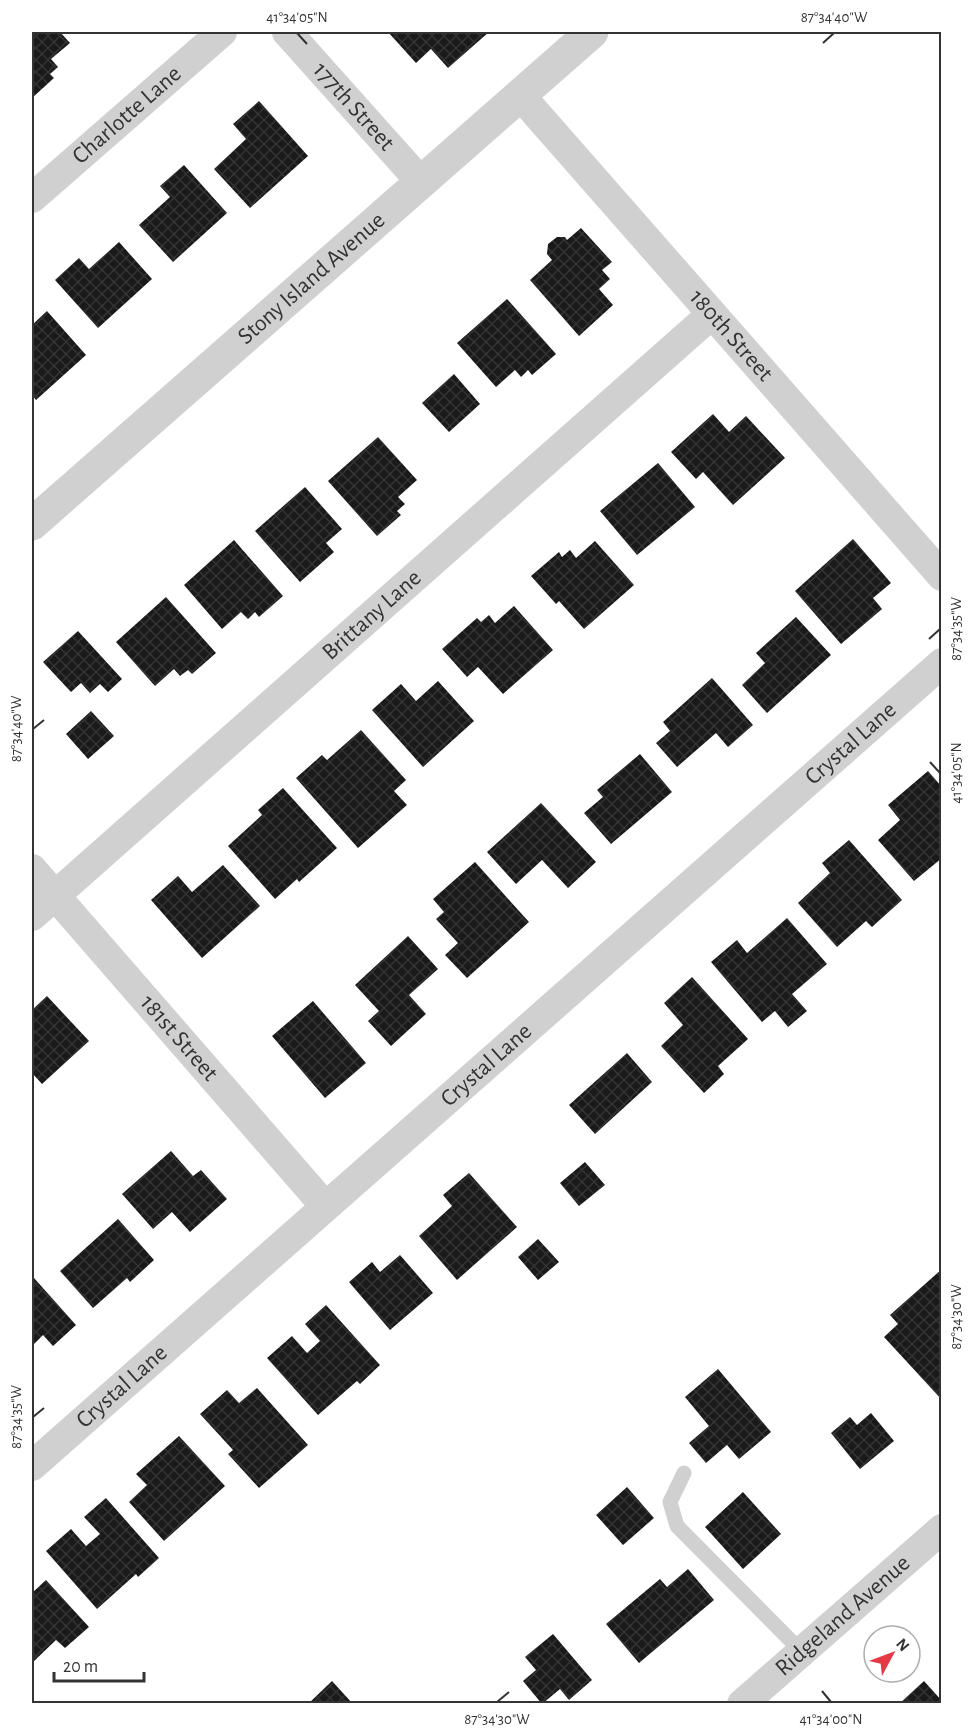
<svg xmlns="http://www.w3.org/2000/svg" width="973" height="1735" viewBox="0 0 973 1735" font-family="'Alegreya Sans',sans-serif">
<style>
.building{fill:url(#building-cross-hatch)}
.lines{fill:none;stroke-linecap:round;stroke-linejoin:round}
.service{stroke:#d0d0d0;stroke-width:15}
.minor{stroke:#d0d0d0;stroke-width:30}
.tertiary{stroke:#d0d0d0;stroke-width:33}
.ticks{fill:none;stroke:#333;stroke-width:2}
.labels{text-anchor:middle;dominant-baseline:central;stroke-width:6;stroke-linejoin:round;paint-order:stroke}
.street-label{font-size:24px;fill:#333;stroke:#fff}
.neatline{fill:none;stroke:#333;stroke-width:2}
.ticks-label{font-size:15px;text-anchor:middle;fill:#333}
</style>
<defs>
<pattern id="building-cross-hatch" width="8" height="8" patternUnits="userSpaceOnUse" patternTransform="scale(1.5)"><rect width="8" height="8" fill="#1a1a1a"/><path d="M0 0l8 8M0 8l8-8" fill="none" stroke="#333"/></pattern>
</defs>
<rect width="100%" height="100%" fill="#fff"/>
<path class="building" d="M32,32h28l10,11 -19,16 7,8 -8,7 4,4 -22,20z
M388,32h101l-41,36 -17,-19 -15,14z
M259,101l49,55 -58,52 -36,-39 32,-30 -13,-15z
M184,165l43,48 -54,49 -34,-37 31,-28 -10,-11z
M581,228l31,34 -10,8 8,9 -11,10 14,16 -34,31 -49,-56 22,-20 -5,-6 1,-10 9,-7h8l2,3z
M119,242l33,37 -54,49 -43,-48 24,-22 10,11z
M507,299l49,55 -24,21 -4,-5 -7,7 -6,-7 -19,17 -39,-44z
M47,311l39,44 -50,45 -4,-5v-70z
M454,374l26,30 -31,28 -27,-29z
M713,414l16,18 17,-16 39,42 -52,47 -30,-33 -7,7 -25,-27z
M378,437l39,43 -19,17 7,7 -8,7 4,4 -24,21 -49,-55z
M658,463l37,44 -58,48 -37,-44z
M305,487l37,42 -16,14 8,9 -34,30 -45,-51z
M853,539l38,44 -18,15 9,11 -41,35 -46,-53z
M234,540l49,56 -24,21 -4,-5 -7,7 -7,-7 -19,17 -38,-44z
M595,541l39,44 -50,44 -25,-28 -3,3 -25,-28 28,-24 3,5 8,-7 6,8z
M166,597l50,56 -24,21 -4,-4 -8,6 -6,-7 -19,17 -39,-44z
M514,606l39,44 -50,44 -25,-27 -11,10 -25,-28 35,-31 4,4 8,-7 6,8z
M796,617l35,38 -64,58 -25,-28 23,-22 -9,-10z
M78,631l44,48 -14,13 -8,-8 -10,9 -9,-10 -10,9 -28,-30z
M712,678l41,47 -25,22 -12,-14 -39,34 -21,-24 14,-12 -7,-9z
M438,681l36,40 -51,46 -51,-57 29,-26 15,17z
M91,711l23,25 -26,23 -22,-25z
M361,730l45,50 -12,11 13,14 -49,43 -62,-70 26,-23 5,5z
M640,754l32,38 -61,52 -27,-31 19,-16 -6,-7z
M928,771l14,16v71l-28,23 -36,-41 22,-20 -12,-15z
M283,788l54,60 -38,34 -2,-3 -22,20 -47,-53 34,-31 -4,-5z
M541,803l55,59 -28,26 -26,-28 -26,24 -29,-32z
M849,840l53,60 -30,27 -6,-6 -29,26 -39,-44 32,-30 -8,-10z
M475,862l54,60 -62,56 -22,-23 13,-12 -22,-24 8,-7 -11,-13z
M223,865l37,41 -58,52 -51,-58 27,-24 14,16z
M787,918l40,46 -35,30 15,17 -19,16 -13,-16 -13,11 -51,-60 26,-22 10,13z
M408,936l30,33 -29,26 17,19 -35,32 -23,-25 11,-10 -24,-26z
M692,977l56,62 -30,27 6,8 -20,19 -43,-47 22,-21 -19,-22z
M47,996l42,45 -47,43 -10,-11v-63z
M313,1001l53,62 -41,35 -53,-62z
M627,1053l25,29 -57,52 -26,-29z
M171,1151l22,25 8,-6 26,29 -37,33 -18,-20 -19,17 -31,-35z
M585,1162l20,23 -26,21 -19,-23z
M469,1173l48,54 -60,53 -38,-44 33,-30 -9,-11z
M118,1219l36,41 -24,22 -3,-4 -34,30 -33,-37z
M538,1239l21,23 -21,18 -20,-23z
M400,1255l33,38 -43,37 -41,-48 23,-20 8,10z
M942,1269v131l-58,-63 14,-13 -8,-9z
M34,1278l42,47 -23,21 -10,-11 -11,11v-66z
M326,1305l54,60 -20,19 -3,-3 -39,34 -51,-57 25,-22 15,17 13,-12 -15,-17z
M718,1369l53,63 -32,27 -12,-14 -21,18 -17,-20 20,-17 -24,-29z
M257,1388l51,57 -49,43 -31,-34 5,-4 -33,-36 27,-24 12,13z
M871,1413l23,28 -34,28 -29,-36 19,-16 7,8z
M179,1436l46,50 -61,55 -35,-39 18,-17 -11,-11z
M627,1487l27,31 -31,27 -27,-30z
M743,1492l38,42 -38,35 -38,-42z
M106,1498l53,60 -21,19 -2,-3 -39,35 -51,-58 25,-22 15,17 14,-12 -16,-17z
M688,1569l26,31 -75,63 -33,-39 54,-45 7,8z
M46,1580l43,47 -24,21 -9,-8 -24,23v-70z
M553,1634l39,46 -23,20 -9,-11 -18,15 -19,-23 13,-11 -11,-13z
M332,1681l21,23h-45z
M924,1681l18,20v3h-43z"/>
<g class="lines">
<path class="service" d="M684,1473l-14,29 7,24 124,125"/>
<g class="minor">
<path id="s1" d="M287,32l134,150"/>
<path id="s2" d="M520,95l422,481"/>
<path id="s3" d="M32,198l190,-166"/>
<path id="s4" d="M32,869l293,337"/>
<path id="s5" d="M32,916l680,-602"/>
<path id="s6" d="M32,1466l910,-803"/>
<path id="s7" d="M742,1704l200,-175"/>
</g>
<path class="tertiary" id="s8" d="M32,524l560,-492"/>
</g>
<path class="ticks" d="M297,33l10,11M823,43l11,-10M929,639l11,-10M33,729l11,-9M930,762l10,11M929,1327l11,-10M33,1417l11,-9M822,1691l9,11M497,1702l12,-10"/>
<g class="labels">
<g class="street-label">
<text stroke="none"><textPath href="#s1" startOffset="100">177th Street</textPath></text>
<text stroke="none"><textPath href="#s3" startOffset="126">Charlotte Lane</textPath></text>
<text stroke="none"><textPath href="#s8" startOffset="372">Stony Island Avenue</textPath></text>
<text stroke="none"><textPath href="#s2" startOffset="320">180th Street</textPath></text>
<text stroke="none"><textPath href="#s5" startOffset="454">Brittany Lane</textPath></text>
<text stroke="none"><textPath href="#s6" startOffset="1092">Crystal Lane</textPath></text>
<text stroke="none"><textPath href="#s4" startOffset="224">181st Street</textPath></text>
<text stroke="none"><textPath href="#s6" startOffset="606">Crystal Lane</textPath></text>
<text stroke="none"><textPath href="#s6" startOffset="120">Crystal Lane</textPath></text>
<text stroke="none"><textPath href="#s7" startOffset="134">Ridgeland Avenue</textPath></text>
</g>
</g>
<rect width="973" height="1735" fill="none" stroke="#ffffff" stroke-width="66"/>
<g transform="translate(892 1654) rotate(49)"><circle r="28" fill="#ffffff" stroke="#adadad" stroke-width="1.5"/>
<path d="M0-4.5L10 22L0 15L-10 22Z" fill="#e63946"/>
<text y="-9" font-size="16" font-weight="bold" text-anchor="middle" fill="#333333">N</text>
</g>
<path d="M54 1672v9h90v-9" fill="none" stroke="#333333" stroke-width="3"/>
<text x="63" y="1672" font-size="18" fill="#333333" stroke="#ffffff" stroke-width="4.5" paint-order="stroke">20 m</text>
<rect x="33" y="33" width="907" height="1669" class="neatline"/>
<g class="ticks-label">
<text x="297" y="22">41°34'05"N</text>
<text x="834" y="22">87°34'40"W</text>
<text transform="translate(956 629) rotate(-90)" y="5">87°34'35"W</text>
<text transform="translate(16 729) rotate(-90)" y="5">87°34'40"W</text>
<text transform="translate(956 773) rotate(-90)" y="5">41°34'05"N</text>
<text transform="translate(956 1317) rotate(-90)" y="5">87°34'30"W</text>
<text transform="translate(16 1417) rotate(-90)" y="5">87°34'35"W</text>
<text x="497" y="1724">87°34'30"W</text>
<text x="831" y="1724">41°34'00"N</text>
</g>
</svg>
